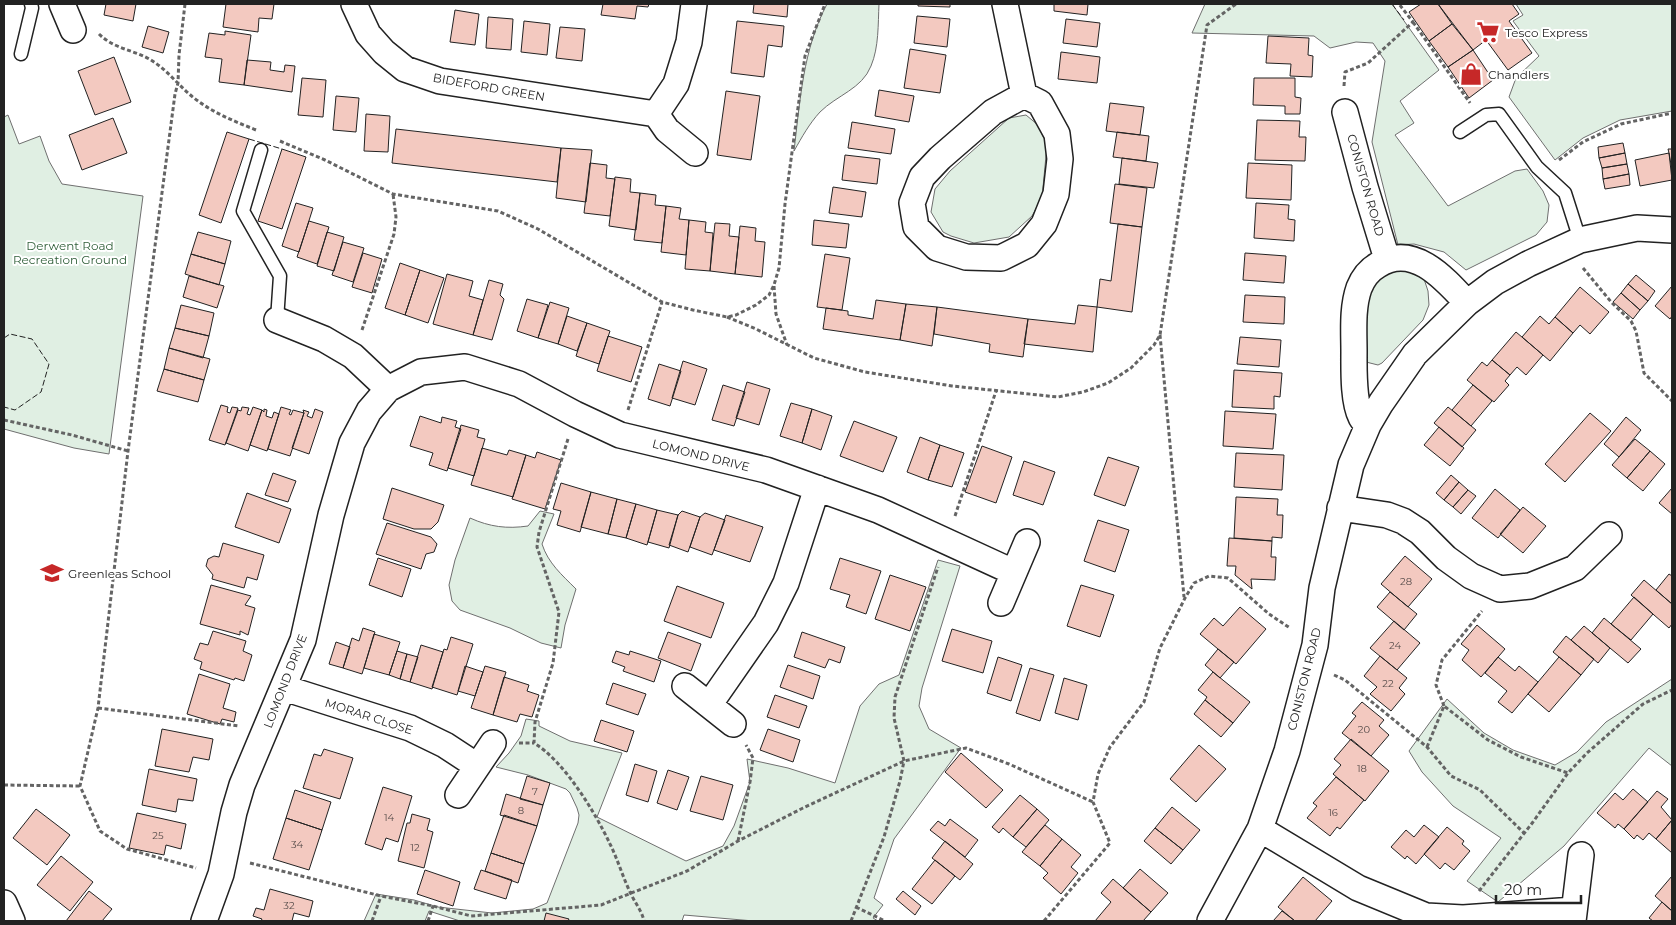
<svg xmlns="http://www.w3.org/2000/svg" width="1676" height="925" viewBox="0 0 1676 925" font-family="Montserrat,sans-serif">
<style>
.green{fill:#e0efe3;stroke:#6f6f6f}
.building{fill:#f3c9c0;stroke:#222}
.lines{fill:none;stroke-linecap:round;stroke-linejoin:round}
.service-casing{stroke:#222;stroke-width:15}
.minor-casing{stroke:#222;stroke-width:28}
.path{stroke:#646464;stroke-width:3;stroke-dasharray:4 2.5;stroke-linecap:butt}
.service{stroke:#fff;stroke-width:12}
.minor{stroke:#fff;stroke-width:25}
.fence{stroke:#222;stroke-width:1;stroke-dasharray:6 2.5;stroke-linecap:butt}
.labels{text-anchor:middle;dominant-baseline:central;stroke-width:4;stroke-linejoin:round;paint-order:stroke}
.number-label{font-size:10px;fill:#564c4a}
.poi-label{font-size:12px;fill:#222;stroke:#fff;text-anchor:start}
.street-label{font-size:12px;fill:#222;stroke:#fff}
.park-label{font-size:12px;fill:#2f5e38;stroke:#fff}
</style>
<rect width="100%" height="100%" fill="#fff"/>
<path class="green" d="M827,4h52c-1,20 0,43 -8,62 -9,23 -34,29 -51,46 -11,12 -18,25 -26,39 6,-50 9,-102 33,-147z
M1205,4h187l47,66 -39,31 14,22 -19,12 53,71 67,-35 12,-2 16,22 6,14 -2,17 -11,13 -70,35 -22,-18 -30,-8 -16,1 -26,-103 13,-81 -12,-18 -17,-1 -26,6 -16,-12 -122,-3z
M1516,4h156v107l-52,9 -37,18 -28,22 -46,-63 7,-19 23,-22 -26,-35 10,-6z
M8,115l11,29 21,-8 9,25 13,23 81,12 -34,258 -35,-6 -70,-19v-312z
M1026,115l12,10 9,20 -5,53 -10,18 -23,21 -35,6 -23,-7 -8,-4 -12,-20 4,-23 15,-18 59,-53z
M1390,266l32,7 6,18 1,14 -6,15 -41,43 -4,2 -12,-3 -3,-23 5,-50z
M540,511l14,3 -12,30c6,19 20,31 34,45l-11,36 -4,23 -20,-5 -31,-15 -50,-18 -8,-9 -3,-16 6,-25 15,-42c20,9 37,11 58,8z
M938,560l22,6 -38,122 -3,18 10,23 32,19 -67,91 -20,59 9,7 -10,13 5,3h-124l-70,-6 -2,6h-130l-7,-2 -1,2h-84l-31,-10 -4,10h-61l12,-27 38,6 24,7 54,6 41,-4 14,-6 31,-80 1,-8 -2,-7 -7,-15 -4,-4 -38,-14 -32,-8 13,-14 12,-17 5,-17 13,2v5l31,15 52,12 -25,64 89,44 37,-15 11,-20 16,-44 -3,-23 41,9 47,15 25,-77 19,-22 20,-9z
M1672,679v87l-23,-18 -85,98 -66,56 -31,-21 34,-43 -48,-32 -31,-34 -13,-21 38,-52 37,34 29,17 42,15 22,-13 29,-30z"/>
<path class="building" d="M106,4h30l-3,17 -29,-6z
M226,4h48l-2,15 -13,-1 -1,14 -35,-5z
M603,4h46l-1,3 -11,-1 -2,13 -34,-4z
M754,4h34l-1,13 -34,-4z
M918,4h32v3l-32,-1z
M1054,4h34l-1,11 -33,-4z
M1421,4h17l14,20 -23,17 -20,-29z
M1438,4h74l7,10 -10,7 23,32 -24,17 -22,-30 -13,10z
M455,10l24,4 -4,31 -25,-3z
M917,16l33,3 -3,28 -33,-4z
M488,17l25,2 -2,31 -25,-2z
M1066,19l34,4 -3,24 -34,-4z
M524,21l26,3 -3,31 -26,-3z
M737,21l47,5 -2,21 -14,-2 -4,32 -33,-4z
M1452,24l21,26 -25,17 -19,-26z
M148,26l21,6 -6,21 -21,-6z
M560,27l25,2 -3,32 -26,-3z
M225,31l26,4 -7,50 -25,-3 3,-23 -17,-2 4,-24 16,2z
M1268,36l41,2 -1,17 5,1 -1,21 -22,-1 1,-12 -25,-1z
M910,49l36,6 -6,38 -36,-5z
M1473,50l20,30 -24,18 -21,-31z
M1061,52l39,5 -3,26 -39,-4z
M114,57l17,45 -36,13 -17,-44z
M247,60l24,2 -1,8 14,2 1,-7 10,1 -3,26 -48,-7z
M302,78l24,2 -3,37 -25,-2z
M1254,78h41v19l6,1 -1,16h-15v-8l-32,-1z
M879,90l35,6 -5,26 -34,-6z
M726,91l34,5 -9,64 -34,-5z
M336,96l23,2 -3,34 -23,-2z
M1110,103l34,4 -4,28 -34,-4z
M366,114l24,2 -2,36 -24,-1z
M113,118l14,35 -45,17 -13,-35z
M1257,120l43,1 -1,16h7l-1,24 -50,-1z
M852,122l43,7 -4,25 -43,-6z
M396,129l165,19 -4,34 -165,-19z
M227,132l22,7 -28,84 -22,-8z
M1117,132l32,4 -3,25 -33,-4z
M1623,143l2,10 -26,5 -1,-11z
M561,148l31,2 -6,52 -30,-4z
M282,149l24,8 -24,72 -24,-8z
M1668,149h4v21l-3,-17z
M1625,153l2,11 -25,4 -3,-10z
M1669,153l3,27 -32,6 -5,-26z
M845,155l35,4 -3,25 -35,-4z
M1122,158l36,5 -4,25 -35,-4z
M590,163l17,2 -1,13 9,1 -5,37 -26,-3z
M1248,163l44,2 -1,35 -45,-2z
M1627,164l2,10 -26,5 -1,-11z
M1629,174l1,11 -25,4 -2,-10z
M615,177l16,2 -1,13 10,1 -4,37 -27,-4z
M1115,184l32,4 -5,39 -32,-4z
M833,187l33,5 -4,25 -33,-4z
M640,193l16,2 -1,10 11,1 -4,37 -28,-3z
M296,203l17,5 -14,44 -17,-6z
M1256,203l33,2 -1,14 7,1 -1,21 -40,-3z
M666,206l15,2 -2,11 10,1 -3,35 -25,-3z
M689,220l17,2 -1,10 8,1 -3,38 -25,-2z
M814,220l35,4 -3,24 -34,-3z
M309,221l20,6 -12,37 -20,-7z
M715,223l15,1 -1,12 10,1 -4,37 -25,-3z
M1118,224l24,3 -10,85 -35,-5 3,-28 11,2z
M740,226l16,2 -1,13 10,1 -3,35 -27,-3z
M198,232l33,9 -6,23 -34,-10z
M327,232l17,5 -10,34 -17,-5z
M343,242l21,6 -11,34 -21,-7z
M363,253l19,6 -10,34 -20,-6z
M1245,253l41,3 -2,27 -41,-3z
M191,254l34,10 -6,21 -34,-11z
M825,254l25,4 -8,52 -25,-3z
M400,263l20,7 -15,45 -20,-7z
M420,270l24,8 -16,45 -23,-8z
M447,274l26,7 -4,15 14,4 -10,35 -40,-11z
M1636,275l19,16 -7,10 -20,-17z
M189,276l35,10 -7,22 -34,-11z
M489,280l14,4 -3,11 4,4 -12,41 -19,-5z
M1628,284l20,17 -8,9 -19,-17z
M1672,286v30l-2,3 -15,-13z
M1580,287l29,25 -19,22 -10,-9 -7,8 -18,-16z
M1621,293l19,17 -7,9 -20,-17z
M1245,295l40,2 -1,27 -41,-2z
M527,299l21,6 -10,33 -21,-7z
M876,300l30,4 -6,36 -77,-11 3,-21 22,3v4l25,4z
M550,302l19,6 -11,36 -20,-6z
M906,304l31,3 -5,39 -32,-6z
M181,305l33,8 -5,23 -34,-8z
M1078,305l19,2 -4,45 -69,-8 4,-25 47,5z
M937,307l91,12 -5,38 -34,-5 1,-8 -56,-10z
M567,316l20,7 -10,28 -19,-7z
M1540,316l9,8 6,-7 18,16 -23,28 -28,-24z
M587,323l23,8 -11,33 -23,-8z
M175,328l34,8 -6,22 -34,-10z
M1516,332l27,23 -17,20 -9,-8 -7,8 -18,-15z
M608,336l34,11 -11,35 -34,-11z
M1240,337l41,3 -2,27 -42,-3z
M169,348l41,11 -6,21 -40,-11z
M1492,360l18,15 -5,6 4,4 -15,17 -27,-22 15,-18 5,4z
M683,361l24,8 -12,36 -23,-7z
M659,364l22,7 -11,35 -22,-7z
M164,369l40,11 -6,22 -41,-11z
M1234,370l48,3 -2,24 -6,-1v13l-42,-2z
M747,382l23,7 -11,36 -23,-7z
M723,385l22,7 -11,34 -22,-6z
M1473,385l19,16 -21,25 -19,-16z
M791,403l21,6 -10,34 -22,-7z
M221,405l7,2 -1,5 3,1 2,-6 6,1 -13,37 -16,-5z
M242,407l7,1 -2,6 3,1 3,-8 9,3 -14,41 -22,-8 12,-33 3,1z
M281,407l10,3 -2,4 2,1 2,-5 11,3 -14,43 -22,-7z
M1448,407l28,23 -14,17 -28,-24z
M264,409l3,1 -1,6 6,2 2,-6 5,2 -12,37 -17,-6 12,-35 2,2z
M315,409l8,3 -14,42 -17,-6 12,-35 -1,-3 6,2 -2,4 5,2z
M812,409l20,7 -11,34 -19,-7z
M1225,411l51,3 -3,35 -50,-3z
M1590,413l21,18 -46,51 -20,-18z
M420,416l21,7 1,-6 15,4 -2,6 6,2 -14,42 -18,-6 4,-12 -23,-7z
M1626,417l15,13 -22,27 -15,-13z
M854,421l43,16 -14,35 -43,-16z
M461,425l18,5 -2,7 8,2 -11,37 -26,-8z
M1439,427l25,21 -14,18 -26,-21z
M920,437l20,8 -12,35 -21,-8z
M1635,439l15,12 -23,27 -15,-13z
M940,445l24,8 -12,34 -24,-7z
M982,446l30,11 -16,46 -31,-11z
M482,448l25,7 2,-5 17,5 -13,42 -42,-12z
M1650,451l15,13 -22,27 -16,-13z
M537,452l24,8 -16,49 -33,-10 14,-44 9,3z
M1236,453l48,2 -2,35 -48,-3z
M1108,457l31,10 -14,39 -31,-11z
M1024,461l31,11 -12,33 -30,-10z
M273,473l23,8 -8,21 -23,-7z
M1451,475l8,7 -15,18 -8,-7z
M1459,482l9,8 -15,17 -9,-7z
M561,483l30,9 -11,40 -23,-7 4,-14 -8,-2z
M392,488l52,17 -6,17 -7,7h-17l-31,-10z
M1672,488v26l-13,-11z
M1495,489l25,21 -22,28 -26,-20z
M1468,490l8,6 -15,18 -8,-7z
M591,492l26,7 -9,35 -27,-7z
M247,493l44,16 -12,34 -44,-16z
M1236,497l42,2 -1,16h6l-1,23 -10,-1v4l-38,-3z
M617,499l19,5 -10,34 -18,-4z
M636,504l21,6 -10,35 -21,-7z
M1523,507l23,19 -23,27 -23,-19z
M657,510l21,5 -9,33 -21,-6z
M682,511l18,6 -12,35 -19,-7 9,-30z
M705,513l20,7 -13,35 -22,-8 10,-30z
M726,515l37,12 -13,35 -36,-12z
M1098,520l31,10 -14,42 -31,-11z
M387,523l44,14 6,7 -3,8 -8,2 -5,15 -45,-15z
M1229,538l43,3 -1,16h5l-1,23 -24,-1 1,10 -17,-14 1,-9h-9z
M223,543l41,12 -7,25 -10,-3 -3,11 -32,-9 1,-4 -7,-9 2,-7 6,-3 5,1z
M1405,556l27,23 -24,28 -27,-23z
M378,558l33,11 -9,28 -33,-12z
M840,558l41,13 -15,43 -20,-7 4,-12 -20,-6z
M1669,574l3,2v28l-16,-14z
M890,575l36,12 -16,44 -35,-12z
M1644,580l28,24v20l-3,4 -38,-33z
M211,585l40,11 -6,9 10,3 -7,27 -8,-4v4l-40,-11z
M1081,585l33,10 -14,42 -33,-11z
M677,586l47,17 -13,35 -47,-17z
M1390,592l27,22 -13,16 -27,-23z
M1634,597l19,17 -22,26 -20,-16z
M1240,607l26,22 -30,35 -36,-30 14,-16 9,8z
M1604,618l37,31 -13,14 -36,-30z
M1394,621l26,22 -23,27 -27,-22z
M1477,625l28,24 -24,28 -19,-17 7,-10 -8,-6z
M1584,626l26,22 -12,15 -27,-23z
M363,628l12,4 -13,42 -19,-6 9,-30 7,3z
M952,629l40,12 -9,32 -41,-12z
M213,631l33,10 -3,10 9,4 -8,26 -9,-3 -1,2 -34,-11 2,-7 -8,-3 6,-16 8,2z
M668,632l33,12 -10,27 -33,-13z
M802,632l43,15 -5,16 -11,-4 -4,9 -31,-11z
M374,634l26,8 -11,33 -25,-7z
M1566,636l28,23 -13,16 -28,-23z
M451,637l22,7 -16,51 -25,-8 12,-38 3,1z
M336,642l14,5 -7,21 -14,-4z
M421,645l22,7 -11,37 -22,-7z
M1218,649l16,13 -14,16 -15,-13z
M397,651l10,3 -7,25 -11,-4z
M616,651l13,4 1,-4 31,10 -7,21 -31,-11 2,-4 -13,-5z
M407,654l11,3 -8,25 -10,-3z
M1380,656l27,22 -8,10 6,6 -14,17 -21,-17 7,-7 -13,-11z
M998,657l24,8 -11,36 -24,-8z
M1498,657l17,14 4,-5 19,16 -26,31 -14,-11 9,-11 -22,-18z
M1559,657l22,18 -32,37 -21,-18z
M788,665l32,11 -7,23 -33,-12z
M465,666l18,6 -8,24 -17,-5z
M485,666l21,6 -13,43 -22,-7z
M1030,668l24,7 -14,46 -24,-8z
M1213,672l37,30 -17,21 -28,-23 2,-3 -9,-7z
M199,674l31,10 -7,24 13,4 -2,10 -12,-3 -2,5 -33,-10z
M504,677l25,8 -2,6 12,4 -7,22 -12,-3 -3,8 -24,-7z
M1064,678l23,7 -9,35 -23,-7z
M613,683l33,11 -8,21 -32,-11z
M775,695l32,11 -8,22 -32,-11z
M1205,700l28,23 -12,14 -27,-23z
M1362,702l22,18 -5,6 10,9 -18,21 -29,-23 14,-17 -4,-3z
M601,720l33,11 -7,21 -33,-11z
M162,729l51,10 -4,21 -16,-3 -4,15 -34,-6z
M768,729l32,11 -7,22 -33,-12z
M1351,739l38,32 -24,30 -32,-27 8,-9 -7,-6z
M1199,745l27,24 -30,33 -26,-23z
M324,749l29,9 -13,41 -37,-11 11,-34 7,2z
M961,753l42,37 -17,18 -41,-36z
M635,764l22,7 -9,31 -22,-7z
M149,769l48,10 -4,22 -15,-2 -2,13 -34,-7z
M668,770l21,7 -12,33 -20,-7z
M527,776l23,7 -7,22 -23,-6z
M701,776l32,9 -10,35 -33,-9z
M1336,777l28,23 -24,29 -3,-2 -7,9 -23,-18 10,-12 -4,-3z
M383,787l29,9 -14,46 -12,-4 -4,12 -17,-6z
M1633,789l15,13 -24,27 -6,-5 -3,4 -18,-15 18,-20 8,7z
M295,790l36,12 -9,28 -36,-12z
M1657,791l11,8 -7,8 11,13 -16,19 -7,-6 -6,7 -6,-5 -3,4 -10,-10z
M506,794l37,11 -6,21 -37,-11z
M1020,795l17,14 -24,28 -10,-9 -4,5 -7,-6z
M1172,807l28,23 -17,20 -28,-22z
M36,809l34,26 -23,30 -34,-27z
M1037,809l12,11 -23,27 -13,-10z
M137,813l49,11 -5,25 -15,-4 -2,10 -35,-7z
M412,814l18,5 -3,11 6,2 -9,36 -26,-7 9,-38h3z
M504,815l33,11 -13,38 -33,-11z
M286,818l36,12 -13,40 -36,-11z
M950,819l28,21 -13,17 -35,-27 8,-9 7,5z
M1672,820v33l-16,-14z
M1045,825l17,14 -22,27 -18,-14z
M1424,825l15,12 -23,27 -9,-8 -2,3 -14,-12 15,-17 8,7z
M1447,827l17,14 -2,3 8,7 -16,19 -9,-7 -5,6 -16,-15z
M1155,828l28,22 -12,14 -27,-23z
M1062,839l19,16 -10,12 7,6 -17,21 -18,-16 5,-5 -8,-7z
M945,841l28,23 -13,16 -28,-22z
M491,853l33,11 -6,19 -33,-12z
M61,856l32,26 -23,29 -33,-26z
M935,860l20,16 -23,28 -20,-15z
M1140,869l28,24 -17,19 -28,-24z
M425,870l35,12 -7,24 -36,-12z
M481,870l31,10 -6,19 -32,-10z
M1672,876v35l-17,-15z
M1303,877l29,24 -17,20h-20l-17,-14z
M1113,879l38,33 -8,9h-48l16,-19 -10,-9z
M270,889l43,12 -4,16 -15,-4 -2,8h-31l1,-2 -9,-3 3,-8 8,2z
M89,891l23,18 -10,12h-36z
M903,891l18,15 -6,9 -19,-16z
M1662,902l10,9v10h-19l-4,-3z
M1282,911l13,10h-22z
M546,913l23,6 -1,2h-24z"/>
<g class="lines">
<defs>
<path id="service" d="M21,54l11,-46 -1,-4
M1460,132l26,-17 13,-1 38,53 28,26 15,47
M261,150l-18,61 37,65 -3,44"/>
<path id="minor" d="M62,4l11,26
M354,4l14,30 16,18 21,17 35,12 216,33 20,-30 13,-42 5,-38
M1005,4l19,91
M1024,95l16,8 17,31 3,25 -4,35 -12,30 -17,21 -26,13 -35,-1 -29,-9 -21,-21 -4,-24 10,-26 18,-19 53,-46z
M1345,112l20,75 22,72
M656,114l11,16 28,23
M388,389l33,-17 44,-5 54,17 56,30 45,21 146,35 112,40 135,62
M1368,425c-2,-2 -6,-5 -7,-8 -8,-16 -7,-47 -7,-65 0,-21 -2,-44 5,-64 4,-10 10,-18 19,-23 35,-23 67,14 89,38
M1340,508l47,7 16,6 17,11 26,26 25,18 29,13 30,-3 45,-18 34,-33
M1001,603l26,-61
M685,686l48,38
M284,688l126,40 35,17 32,21
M709,705l57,-82 20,-40 31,-95
M458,795l35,-52
M1260,829l98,59 68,28 37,2 111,-8
M4,903l8,18
M204,921l17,-47 13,-62 8,-27 61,-145 28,-125 21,-72 17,-32 19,-22 -35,-33 -29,-17 -47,-19
M1210,921l50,-92 27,-78 28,-106 7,-57 29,-123 17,-40 13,-22 34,-49 52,-51 28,-21 33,-18 52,-24 57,-12 35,2
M1573,921l8,-66"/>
</defs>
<use href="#service" class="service-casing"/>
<use href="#minor" class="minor-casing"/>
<path class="path" d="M185,4l-6,51 -1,28 -3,11 -47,357 -30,257 -18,78 20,45 27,18 69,19
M1413,22l57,81
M99,34c16,16 38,16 55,28 15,10 26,25 40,36 19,15 40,23 62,32
M1344,86l1,-14 23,-9 45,-41 -14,-18
M280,141l45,19 68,34 105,17 40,18 124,73 31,8 34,7 9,-2 20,-10 13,-10 5,-10 5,-17 6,-64 20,-148 20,-52
M1559,160l24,-18 38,-18 51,-11
M1583,268l29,35 19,18 5,10 8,42 28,28
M774,286l2,28 11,31
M727,317l29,12 58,29 51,14 87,14 106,11 25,-5 25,-9 23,-15 23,-23 6,-10 47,-310 29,-21
M362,330l32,-96 2,-17 -3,-23
M1160,335l24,262
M628,410l34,-108
M4,420l68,15 56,16
M568,439l-29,93 -2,15 22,65 -6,51 -18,59 -1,21c30,18 61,69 76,101 8,16 13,34 21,50 4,9 11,17 13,27
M955,516l41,-125
M1334,675l11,5 82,67 24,29 29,14 44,43
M1444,706l-8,-21 6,-25 40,-49
M98,708l141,18
M519,743h15
M1427,747l17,-41 44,34 33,17 47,16
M4,785l76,1
M738,841l12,-59 3,-24 -7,-13
M250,863l131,33 52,10 38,10 130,-11 86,-34 51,-30 65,-33 101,-47 62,-13 43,16 84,38
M1479,891l54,-69 35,-49 19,-20 56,-49 29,-14
M856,907l29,14
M372,921l9,-25
M428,921l5,-15
M851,921l33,-84 16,-56 4,-20 -10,-43 1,-21 43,-130
M1044,921l66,-78 -17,-41 5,-28 12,-27 34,-45 16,-54 25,-50 9,-15 15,-7 19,2 41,36 21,14"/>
<use href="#service" class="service"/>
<use href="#minor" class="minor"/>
<path class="fence" d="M1392,4l12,16
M249,139l33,10
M4,338l6,-4 22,5 17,25 -8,28 -26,18 -11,-3"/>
</g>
<defs>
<symbol id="supermarket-bare" viewBox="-9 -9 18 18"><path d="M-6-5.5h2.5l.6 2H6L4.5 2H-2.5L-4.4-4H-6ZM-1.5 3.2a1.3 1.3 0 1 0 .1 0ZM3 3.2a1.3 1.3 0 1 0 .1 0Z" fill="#c62828" stroke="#fff" stroke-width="2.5" paint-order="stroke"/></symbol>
<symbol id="shop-bare" viewBox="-9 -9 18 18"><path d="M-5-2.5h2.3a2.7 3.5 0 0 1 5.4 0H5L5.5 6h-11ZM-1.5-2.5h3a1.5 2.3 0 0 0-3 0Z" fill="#c62828" stroke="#fff" stroke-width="2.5" paint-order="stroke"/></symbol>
<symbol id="school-bare" viewBox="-9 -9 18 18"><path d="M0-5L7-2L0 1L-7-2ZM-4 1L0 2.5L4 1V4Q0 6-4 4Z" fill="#c62828" stroke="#fff" stroke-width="2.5" paint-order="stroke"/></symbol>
</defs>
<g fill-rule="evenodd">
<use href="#supermarket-bare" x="1472" y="16" width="32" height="32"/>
<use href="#shop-bare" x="1455" y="58" width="32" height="32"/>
<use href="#school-bare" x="36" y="557" width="32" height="32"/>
</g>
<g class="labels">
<g class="number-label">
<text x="1406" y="581">28</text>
<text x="1395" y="645">24</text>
<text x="1388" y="683">22</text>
<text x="1364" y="729">20</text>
<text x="1362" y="768">18</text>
<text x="535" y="791">7</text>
<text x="521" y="810">8</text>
<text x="1333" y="812">16</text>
<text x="389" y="817">14</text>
<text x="158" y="835">25</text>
<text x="297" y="844">34</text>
<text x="415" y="847">12</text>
<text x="289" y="905">32</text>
</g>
<g class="poi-label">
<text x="1505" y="32">Tesco Express</text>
<text x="1488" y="74">Chandlers</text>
<text x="68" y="573">Greenleas School</text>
</g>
<g class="street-label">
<text transform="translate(489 87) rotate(10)">BIDEFORD GREEN</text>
<text transform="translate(1366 185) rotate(74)">CONISTON ROAD</text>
<text transform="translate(701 455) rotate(14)">LOMOND DRIVE</text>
<text transform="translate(1304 679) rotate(-76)">CONISTON ROAD</text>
<text transform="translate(285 681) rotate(-69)">LOMOND DRIVE</text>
<text transform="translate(369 716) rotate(18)">MORAR CLOSE</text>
</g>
<g class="park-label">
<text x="70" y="245">Derwent Road<tspan x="70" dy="14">Recreation Ground</tspan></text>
</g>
</g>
<rect width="1676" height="925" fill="none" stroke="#222222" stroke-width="10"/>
<path d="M1496 895v8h85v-8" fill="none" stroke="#222222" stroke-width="2.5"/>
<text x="1504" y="895" font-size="15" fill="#222222" stroke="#ffffff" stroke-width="4" paint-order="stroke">20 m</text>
</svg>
